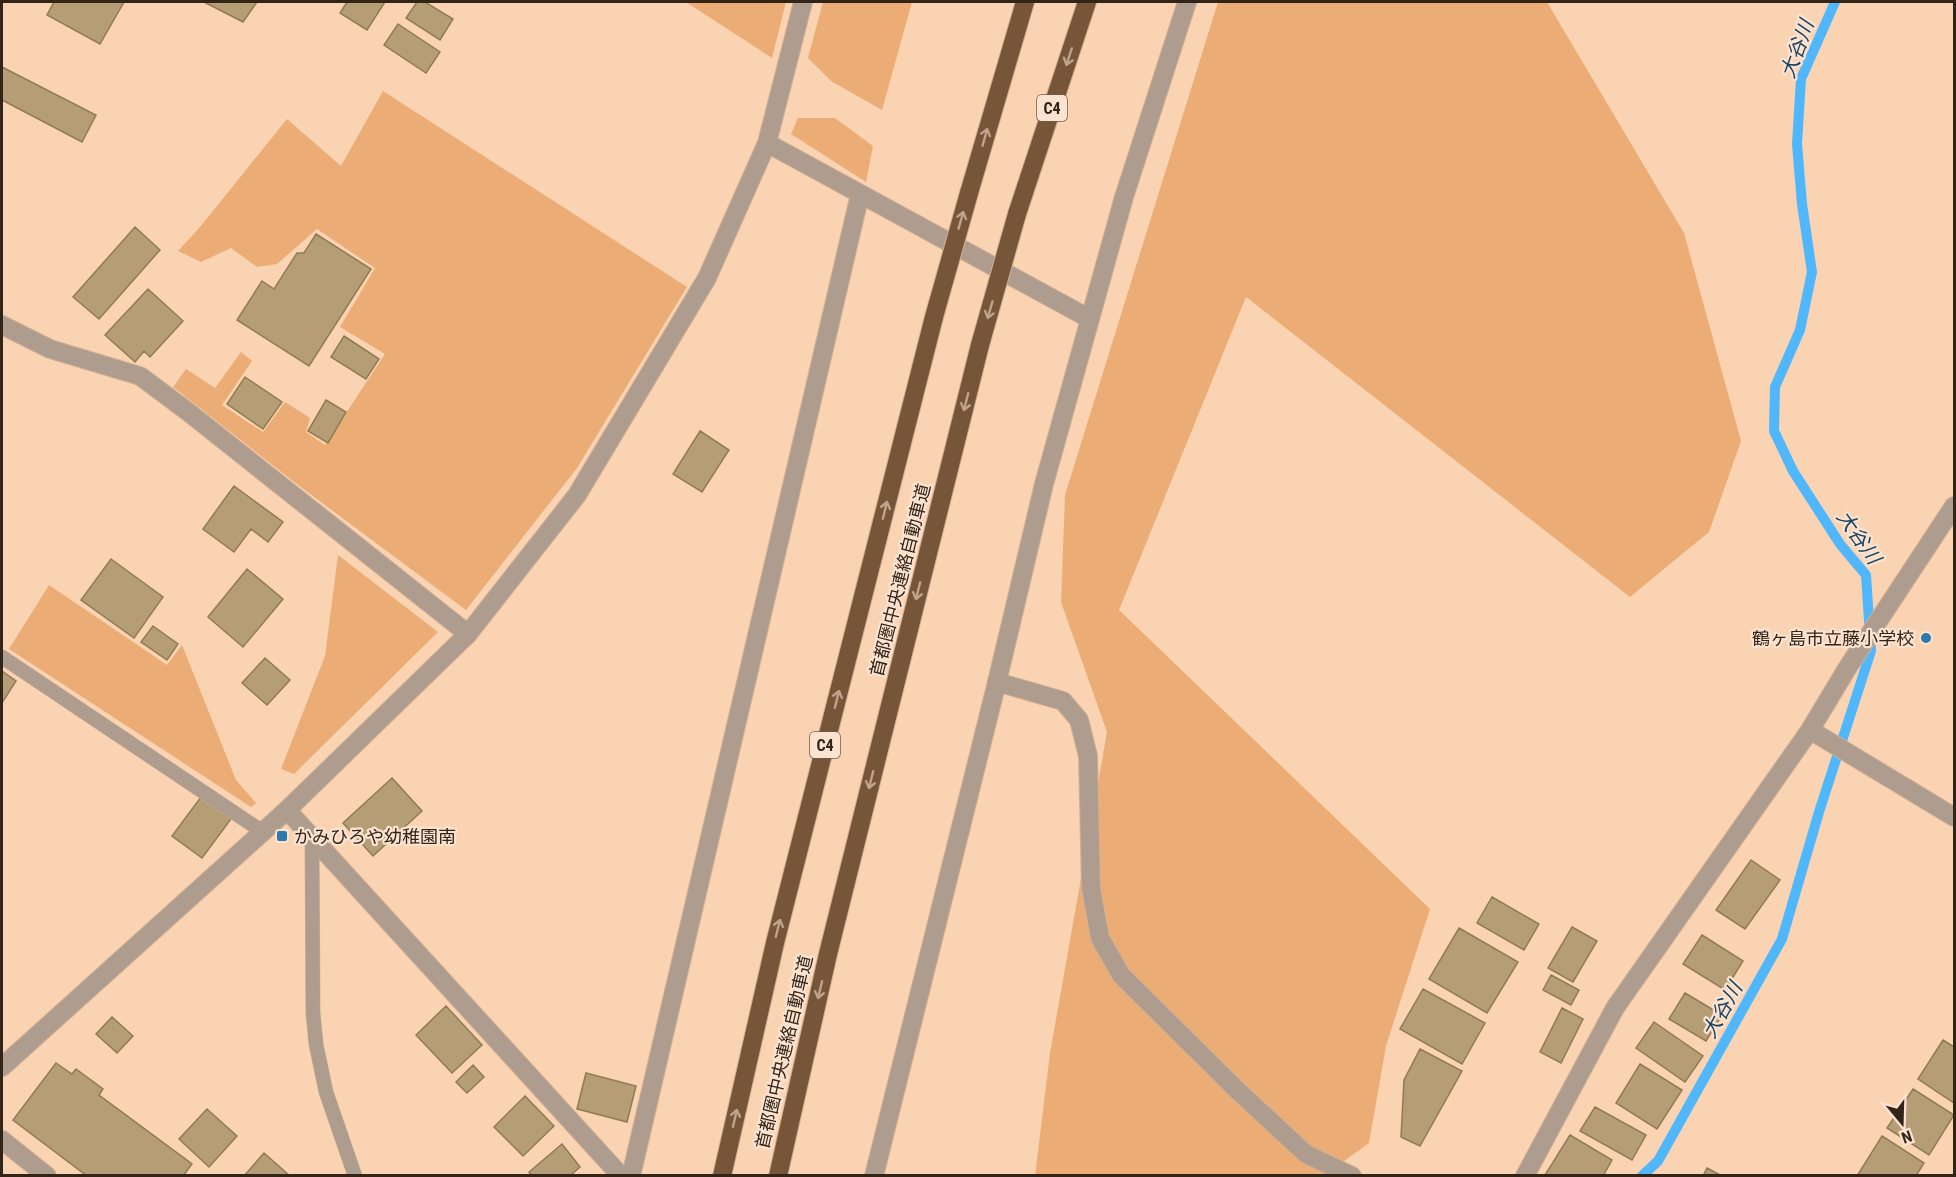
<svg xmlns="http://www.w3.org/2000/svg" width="1956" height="1177" viewBox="0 0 1956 1177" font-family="'Roboto Condensed','Noto Sans JP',sans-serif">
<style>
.green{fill:#ebad75}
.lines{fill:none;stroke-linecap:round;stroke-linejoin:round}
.stream{stroke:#50b7fd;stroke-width:10}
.building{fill:#b59e75;stroke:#917b53;stroke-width:1.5}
.service-casing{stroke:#d2b093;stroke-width:15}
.minor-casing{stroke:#d2b093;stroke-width:20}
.tertiary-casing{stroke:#d2b093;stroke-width:20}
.motorway-casing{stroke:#d2b093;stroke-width:20}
.service{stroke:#ae9d8f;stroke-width:14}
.minor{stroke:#ae9d8f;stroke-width:18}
.tertiary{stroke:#ae9d8f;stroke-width:18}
.motorway{stroke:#775538;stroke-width:18}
.motorway-bridge-casing{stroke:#d2b093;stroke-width:20;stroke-linecap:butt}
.motorway-bridge{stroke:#775538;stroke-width:18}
.oneway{stroke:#c0a38c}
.poi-dot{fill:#2e79ac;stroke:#fbe3d0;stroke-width:2}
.labels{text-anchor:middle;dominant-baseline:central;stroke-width:4.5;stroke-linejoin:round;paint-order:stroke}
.shield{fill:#fbe3d0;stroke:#6f5d4f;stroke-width:1.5}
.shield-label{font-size:16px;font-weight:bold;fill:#332418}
.street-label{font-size:18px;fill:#332418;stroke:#fbe3d0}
.poi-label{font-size:18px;fill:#332418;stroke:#fbe3d0;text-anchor:end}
.water-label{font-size:20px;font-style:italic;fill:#1a4360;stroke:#fbe3d0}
</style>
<rect width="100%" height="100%" fill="#fad3b2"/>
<path class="green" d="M686,2h100l-14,56z
M823,2h89l-30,108 -51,-29 -23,-23z
M1218,2h329l137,231 57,208 -32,91 -79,65 -384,-300 -127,313 311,299 -44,137 -17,97 -44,32 -290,1 15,-123 57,-321 -46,-130 4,-107z
M383,91l304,196 -110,181 -111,142 -168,-125 -125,-98 13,-18 29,19 26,-36 11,9 -30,44 41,27 22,-30 25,16 -4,14 19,13 60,-91 -45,-27 35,-59 -58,-39 -40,35 -20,3 -26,-19 -30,14 -23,-11 22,-24 87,-108 54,47z
M798,118h37l38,28 -7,36 -75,-48z
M338,555l100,77 -144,142 -13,-5 44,-113z
M49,585l118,80 15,-20 54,135 20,23 -5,4 -242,-158z"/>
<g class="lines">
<path class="stream" d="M1642,1176l16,-15 124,-222 37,-127 52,-161 -5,-76 -26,-31 -47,-73 -19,-40 1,-44 25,-57 12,-58 -10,-68 -5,-60 4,-65 34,-77"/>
</g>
<path class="building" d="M54,2h70l-24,42 -53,-29z
M204,2h53l-14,20z
M347,2h38l-18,28 -27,-17z
M417,2h8l28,17 -13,21 -34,-22z
M398,24l42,28 -14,21 -42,-28z
M2,67l94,48 -14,27 -80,-42z
M135,227l25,23 -61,69 -26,-22z
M316,234l55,35 -62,97 -72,-46 25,-39 12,8 23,-36h7z
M148,289l35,32 -33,36 -6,-6 -9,11 -30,-27z
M344,336l35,23 -13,20 -35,-22z
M245,377l37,25 -19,27 -36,-25z
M326,400l20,12 -18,31 -20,-12z
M700,431l29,19 -27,42 -29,-18z
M234,486l49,36 -15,20 -17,-13 -17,23 -31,-23z
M111,559l52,38 -29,41 -53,-38z
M247,569l36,30 -40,48 -35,-30z
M153,626l25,18 -11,16 -26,-18z
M265,658l25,22 -23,25 -25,-22z
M2,671l14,10 -14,22z
M392,778l30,33 -49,45 -30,-33z
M201,797l30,22 -29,39 -30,-22z
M1751,860l29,20 -35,49 -29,-19z
M1492,897l47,27 -15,26 -47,-27z
M1572,927l25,14 -24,41 -25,-14z
M1459,928l59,34 -31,51 -58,-34z
M1702,935l41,26 -18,29 -42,-26z
M1551,975l28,15 -8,15 -28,-15z
M1423,989l62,34 -23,41 -62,-35z
M1685,993l37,22 -16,26 -37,-22z
M446,1006l36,39 -30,28 -36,-38z
M1562,1008l21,11 -22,44 -21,-11z
M112,1017l21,19 -16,17 -21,-19z
M1654,1022l49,34 -18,26 -49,-34z
M1943,1040l11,7v56l-36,-24z
M1420,1049l42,22 -42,75 -19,-9 3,-57z
M56,1063l16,11 4,-5 27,20 -4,6 93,69 -9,12h-96l-74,-56z
M1640,1064l42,26 -25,39 -41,-26z
M473,1065l11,12 -17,16 -11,-11z
M586,1073l50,13 -9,36 -50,-13z
M1913,1089l41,26 -25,40 -42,-27z
M525,1096l29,30 -31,30 -29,-29z
M1595,1107l51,28 -14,25 -52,-29z
M207,1109l30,27 -28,31 -30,-28z
M1570,1135l42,25 -9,16 -58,-1z
M1882,1136l42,27 -8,13h-59z
M562,1144l18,23 -10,9h-38l-3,-4z
M264,1153l26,23h-46z
M1707,1168l15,8h-19z"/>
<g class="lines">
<defs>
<path id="service" d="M2,657l261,175
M312,838l1,175 3,31 10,48 29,84"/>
<path id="minor" d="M2,325l48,24 90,27 47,35 281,223
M997,682l66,19 16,19 9,36 3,132 9,50 21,37 116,115 69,64 46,22
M1810,730l144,87
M287,810l334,366
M631,1176l229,-982
M1525,1176l90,-168 195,-278 38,-63 106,-161"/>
<path id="tertiary" d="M767,143l323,176
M2,1067l285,-257 181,-176 109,-139 130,-217 60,-135 36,-141
M2,1140l45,36
M874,1176l123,-494 47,-198 80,-287 63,-195"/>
<path id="motorway" d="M969,193l56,-191
M1017,214l70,-212
M722,1176l53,-233 159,-626
M778,1176l50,-222 152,-609"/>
</defs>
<use href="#service" class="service-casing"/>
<use href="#minor" class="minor-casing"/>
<use href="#tertiary" class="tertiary-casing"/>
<use href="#motorway" class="motorway-casing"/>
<use href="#service" class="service"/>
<use href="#minor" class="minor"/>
<use href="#tertiary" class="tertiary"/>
<use href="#motorway" class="motorway"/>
<defs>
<path id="motorway-bridge" d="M934,317l35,-124
M980,345l37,-131"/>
</defs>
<use href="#motorway-bridge" class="motorway-bridge-casing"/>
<use href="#motorway-bridge" class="motorway-bridge"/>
</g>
<defs><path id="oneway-shaft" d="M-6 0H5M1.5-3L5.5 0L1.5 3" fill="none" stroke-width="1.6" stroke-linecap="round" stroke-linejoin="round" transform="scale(1.5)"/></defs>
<g class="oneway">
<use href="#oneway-shaft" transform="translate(1069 57) rotate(108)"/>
<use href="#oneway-shaft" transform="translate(985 137) rotate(-74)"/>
<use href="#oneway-shaft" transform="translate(961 220) rotate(-74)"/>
<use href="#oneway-shaft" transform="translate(990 310) rotate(106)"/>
<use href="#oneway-shaft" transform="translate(966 402) rotate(104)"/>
<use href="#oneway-shaft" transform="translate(885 510) rotate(-76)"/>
<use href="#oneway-shaft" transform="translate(918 591) rotate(104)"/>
<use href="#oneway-shaft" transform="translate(837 699) rotate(-76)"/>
<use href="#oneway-shaft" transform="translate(871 780) rotate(104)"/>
<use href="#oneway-shaft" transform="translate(778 928) rotate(-76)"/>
<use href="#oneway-shaft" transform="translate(820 990) rotate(103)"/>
<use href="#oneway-shaft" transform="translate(735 1118) rotate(-77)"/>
</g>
<g class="poi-dot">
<circle cx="1926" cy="638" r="6"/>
<rect x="276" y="830" width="12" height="12" rx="3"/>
</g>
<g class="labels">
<g class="shield">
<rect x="1037" y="95" width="30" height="26" rx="4.5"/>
<rect x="810" y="732" width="30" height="26" rx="4.5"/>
</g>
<g class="shield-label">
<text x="1052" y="108">C4</text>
<text x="825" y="745">C4</text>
</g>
<g class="street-label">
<text transform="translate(900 580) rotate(-76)">首都圏中央連絡自動車道</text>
<text transform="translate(784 1052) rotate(-77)">首都圏中央連絡自動車道</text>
</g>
<g class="poi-label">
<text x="1914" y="638">鶴ヶ島市立藤小学校</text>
<text x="294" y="836" text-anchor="start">かみひろや幼稚園南</text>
</g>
<g class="water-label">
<text transform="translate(1797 49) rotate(-70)">大谷川</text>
<text transform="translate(1859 537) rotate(55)">大谷川</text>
<text transform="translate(1722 1010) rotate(-61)">大谷川</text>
</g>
</g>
<rect width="1956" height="1177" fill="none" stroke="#332418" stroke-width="6"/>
<g transform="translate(1902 1123) rotate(161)" stroke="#fbe3d0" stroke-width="4.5" paint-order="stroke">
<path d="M0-4.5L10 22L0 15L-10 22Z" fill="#332418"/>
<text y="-9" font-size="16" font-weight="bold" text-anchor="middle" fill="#332418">N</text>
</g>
</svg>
